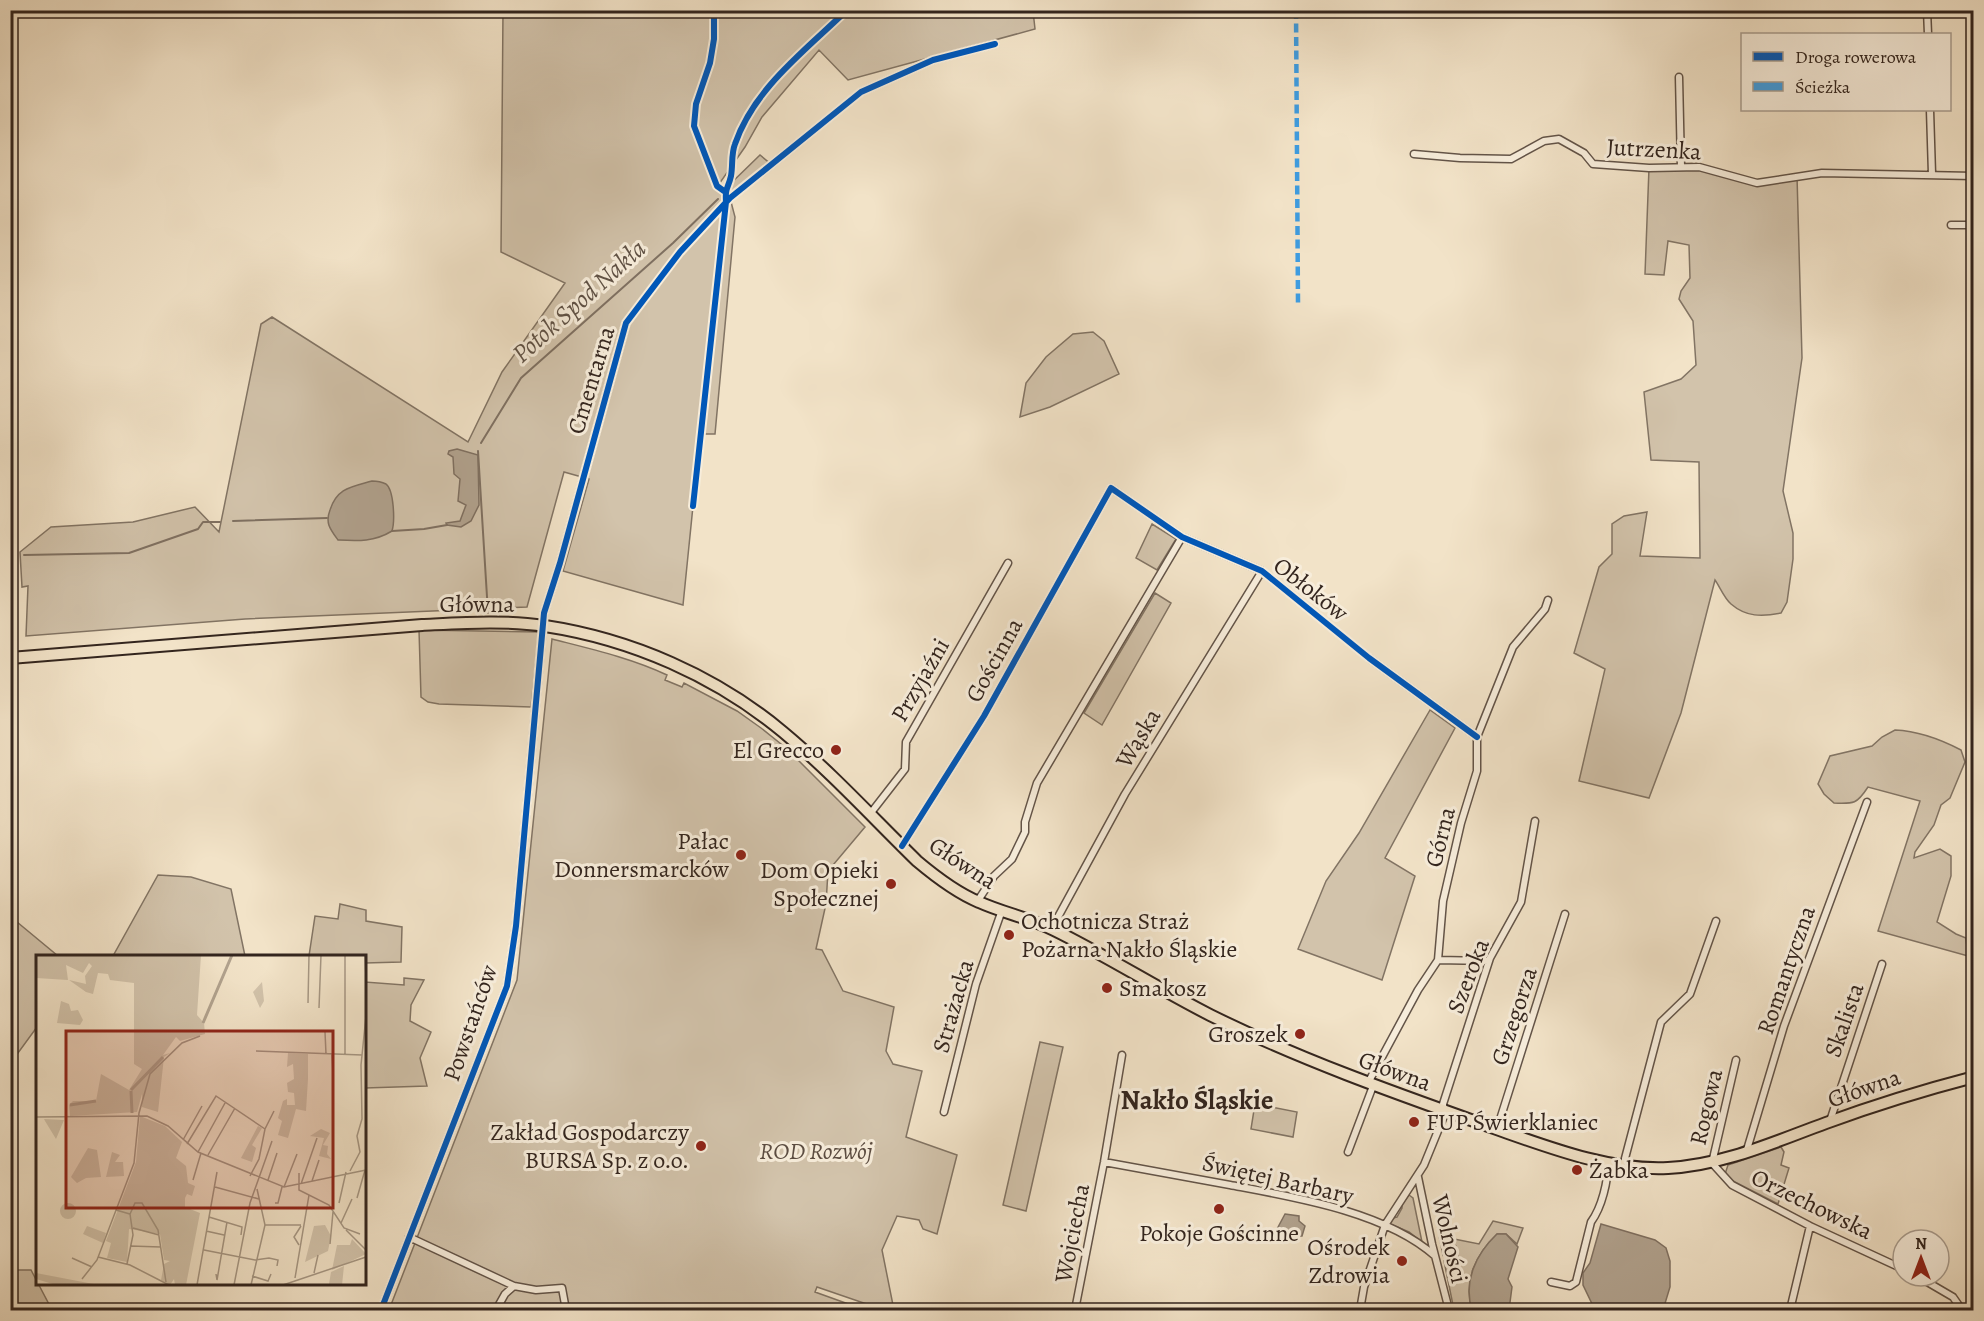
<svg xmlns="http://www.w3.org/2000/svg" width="1984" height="1321" viewBox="0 0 1984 1321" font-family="Alegreya,serif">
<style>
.green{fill:#d2c3ab;stroke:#827464;stroke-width:1.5}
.water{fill:#b1a28e;stroke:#7f7061;stroke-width:1.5}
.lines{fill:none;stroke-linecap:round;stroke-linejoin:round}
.stream{stroke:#7f7061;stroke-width:2}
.street-casing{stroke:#635448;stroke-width:9}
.primary-casing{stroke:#33251e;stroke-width:14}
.street{stroke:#f7eddb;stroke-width:6}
.primary{stroke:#f2e3c8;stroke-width:10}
.quiet{stroke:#3e9ce0;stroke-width:4.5;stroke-dasharray:9 4.5;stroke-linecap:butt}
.cycleway-casing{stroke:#f7eddb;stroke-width:10}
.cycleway{stroke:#0057b8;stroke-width:6}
.poi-dot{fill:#8f2418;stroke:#f7eddb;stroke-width:2}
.labels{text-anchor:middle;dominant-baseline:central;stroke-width:6;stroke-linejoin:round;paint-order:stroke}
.street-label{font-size:24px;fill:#33251e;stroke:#f7eddb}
.poi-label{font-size:24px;fill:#33251e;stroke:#f7eddb;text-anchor:end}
.park-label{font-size:24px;font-style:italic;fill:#5b4c41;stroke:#f7eddb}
.water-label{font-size:26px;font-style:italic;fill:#5f5145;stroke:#f7eddb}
.quarter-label{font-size:27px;font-weight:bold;fill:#33251e;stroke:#f7eddb}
.inset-river{fill:none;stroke:#b1a28e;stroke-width:3}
.inset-road{fill:none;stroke:#a69784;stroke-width:1.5}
.view{fill:#8f2418;fill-opacity:0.15;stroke:#8f2418;stroke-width:3}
.inset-edge{fill:none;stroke:#33251e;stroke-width:3}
</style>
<rect width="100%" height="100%" fill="#f2e3c8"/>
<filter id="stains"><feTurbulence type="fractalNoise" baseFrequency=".00333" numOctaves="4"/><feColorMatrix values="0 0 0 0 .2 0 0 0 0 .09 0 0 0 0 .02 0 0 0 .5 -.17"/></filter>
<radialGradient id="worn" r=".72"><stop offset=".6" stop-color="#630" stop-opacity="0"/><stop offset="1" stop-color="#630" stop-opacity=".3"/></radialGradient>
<path class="green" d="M503,11h530l2,18 -187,51 -29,-30 -57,67 -17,30 -26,37 6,5 35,-34 12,10 -42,33 5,19 -20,217h-12l-7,72h-3l-10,99 -120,-34 26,-92 -25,-7 -37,135 -282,12 -219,17 2,-50 -6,1 -2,-35 31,-25 82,-5 62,-15 24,25 42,-208 11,-7 196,125 34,-70 63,-89 -64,-31z
M1699,167l46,14 52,-5 5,182 -19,133 10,42v26l-6,43 -6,11c-19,4 -35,4 -50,-9 -7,-6 -11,-17 -16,-24l-34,133 -32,85 -70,-17 26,-112 -31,-16 25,-86 13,-13v-30l12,-8 23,-4 -7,44 60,2 -1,-96 -48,-2 -7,-68 37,-13 15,-14 -3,-44 -14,-22 2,-8 9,-13 -1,-33 -21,-4 -4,34 -19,-1 4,-106z
M1093,332l11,9 15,33 -69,33 -30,10 6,-34 20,-26 27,-23z
M1152,524l24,15 -19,31 -21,-12z
M1155,593l16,10 -69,122 -18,-12z
M419,630l120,2 -8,75 -92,-3 -11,-2 -7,-5z
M552,639c39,10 79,19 115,36l-2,5 17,7 2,-4 53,28 24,17 25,20 79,79 -37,44 -2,33 -10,45 6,1 21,41 51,16 -8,44 7,13 29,7 -16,66 51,18 -20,79 -14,-5 -4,-9 -22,-4 -15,34 12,60h-10l-67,-23 -2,5 50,18h-476l128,-330z
M1430,710l25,18 -70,130 30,18 -33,104 -84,-31 28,-68 33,-48z
M1895,730c24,1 45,9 66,20l4,12 -15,36 -9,7 -7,20 -19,27 -1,6 26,-9 11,7v20l-14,46 19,12 10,4 2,18 -90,-25 42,-130 -52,-14c-11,17 -14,17 -34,16l-10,-9 -6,-10 12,-28 42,-10 10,-9z
M158,875l33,2 40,12 14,67h-132z
M340,904l26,6v11l36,6 -1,35 -36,1 -1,-7h-55l6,-40 23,3z
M11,917l47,39h-20l-1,71 -19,26 -7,-10z
M404,978l20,2 -13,25 -1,16 21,11 -11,26 7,28 -62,2v-106l39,3z
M1040,1042l23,5 -37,164 -23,-6z
M1255,1104l42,8 -4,25 -42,-8z
M1781,1147l3,5 -3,13 8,3 -11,36 -49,-25 -4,-5 3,-9z
M1409,1195l4,3 9,44 -13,-10 -19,-8 3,-6 4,-1 5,-9v-4z
M1493,1221l30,7 -6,16 -11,-10h-9c-21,20 -34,47 -25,76h-18l-10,-49h3l2,5 10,-2 -3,-18 -11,2v5l-2,2 -4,-19 40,8z
M11,1270h20l21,40h-41z"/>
<path class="water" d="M457,449l21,6 1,50 -8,16 -10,6 -14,-2 -1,-2 14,-2 6,-16 -8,-4 2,-22 -6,-5 -1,-17 -5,-3 1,-3z
M372,481c4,0 10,1 14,3 8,6 9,37 6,47 -18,11 -34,10 -54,9 -8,-11 -13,-17 -8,-30 7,-22 21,-23 42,-29z
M1285,1214l14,2v5l6,5 -3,10c-9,0 -21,3 -26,-5z
M1601,1224l54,16 11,8 4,13v26l-7,23h-68l-12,-25v-12l7,-10z
M1497,1234h9l12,13 -10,32 4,8 -3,23h-37c-9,-29 4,-56 25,-76z"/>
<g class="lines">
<path class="stream" d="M481,443l40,-65 152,-135 45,-44
M478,451l10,162
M233,521l94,-3
M392,531l32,-2 23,-4
M24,555l105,-2 69,-24 5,-7h17"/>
<defs>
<path id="street" d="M1927,10l1,24
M1973,41h1
M1679,77l2,90
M1930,110l2,64
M1414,154l46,4 51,1 33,-18 15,-2 25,14 9,11 56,4 50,-1 58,16 65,-10 152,3
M1951,225h23
M870,814l35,-45 1,-27 102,-179
M902,846l82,-130 127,-228 71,49 80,34 107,87 108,79
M977,902l17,-26 18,-17 13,-27v-10l12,-39 145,-246
M1052,928l73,-134 137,-223
M1438,960l51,1
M1736,1060l-24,103 20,22 78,41 93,43
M1368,1083l50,-93 20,-30 5,-59 18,-78 16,-52v-34l36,-90 32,-38 3,-9
M944,1112l32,-128 26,-74
M1830,1121l52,-157
M1497,1129l68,-215
M1348,1152l25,-66
M1746,1153l38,-127 83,-224
M1104,1162c42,8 84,15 126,23 64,12 156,27 205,71
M1623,1166l38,-144 29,-28 26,-73
M1418,1177l14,67 17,66
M409,1237l105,49
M1917,1276l36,21 9,13
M1551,1282l19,4 6,-4 15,-60c11,-15 17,-41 17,-59
M381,1310l126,-324 9,-60 28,-313 16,-50 66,-240 54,-71 50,-54 131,-106 72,-32 62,-16
M496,1310l9,-16 9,-8 22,4 26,-2 4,22
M1075,1310l29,-148 18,-107
M1360,1310l4,-23 21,-62 39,-60 20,-49 -1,-12 47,-146 31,-56 14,-81
M1790,1310l20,-84"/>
<path id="primary" d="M10,658l412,-33c41,-2 82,-5 123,1 86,13 171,50 238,106 48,40 90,86 134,129 19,16 40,32 62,41 24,11 51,16 75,28 53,26 103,58 156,85 89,44 182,77 275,110 58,20 121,46 183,43 56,-3 106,-26 158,-45 49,-18 98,-33 148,-46"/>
</defs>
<use href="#street" class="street-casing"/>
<use href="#primary" class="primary-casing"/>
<use href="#street" class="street"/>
<use href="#primary" class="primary"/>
<path class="quiet" d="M1296,10l2,293"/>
<defs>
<path id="cycleway" d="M714,10v29l-4,24 -14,41 -2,22 23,60 7,5
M693,506l33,-304c-1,-15 2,-13 5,-26 2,-11 0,-22 4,-32 19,-56 71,-94 112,-134
M902,846l82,-130 127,-228 71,49 80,34 107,87 108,79
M381,1310l126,-324 9,-60 28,-313 16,-50 66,-240 54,-71 50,-54 131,-106 72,-32 62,-16"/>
</defs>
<use href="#cycleway" class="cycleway-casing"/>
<use href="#cycleway" class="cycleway"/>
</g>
<g class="poi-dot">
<circle cx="836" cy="750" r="6"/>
<circle cx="741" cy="855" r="6"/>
<circle cx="891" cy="884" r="6"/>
<circle cx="1009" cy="935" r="6"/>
<circle cx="1107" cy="988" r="6"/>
<circle cx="1300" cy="1034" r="6"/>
<circle cx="1414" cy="1122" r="6"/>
<circle cx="701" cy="1146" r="6"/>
<circle cx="1577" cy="1170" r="6"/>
<circle cx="1219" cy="1209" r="6"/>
<circle cx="1402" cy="1261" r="6"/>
</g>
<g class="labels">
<g class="street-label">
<text transform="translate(1654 149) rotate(3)">Jutrzenka</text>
<text transform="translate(591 380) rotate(-73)">Cmentarna</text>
<text transform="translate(1311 589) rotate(38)">Obłoków</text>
<text x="477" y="604">Główna</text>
<text transform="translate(994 660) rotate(-61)">Gościnna</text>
<text transform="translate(920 680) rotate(-60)">Przyjaźni</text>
<text transform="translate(1138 738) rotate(-59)">Wąska</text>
<text transform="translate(1440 837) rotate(-76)">Górna</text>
<text transform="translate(963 863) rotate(33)">Główna</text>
<text transform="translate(1786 970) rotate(-71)">Romantyczna</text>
<text transform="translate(1468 976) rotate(-69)">Szeroka</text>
<text transform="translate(953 1006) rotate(-74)">Strażacka</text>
<text transform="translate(1514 1016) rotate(-72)">Grzegorza</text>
<text transform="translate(1844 1020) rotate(-71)">Skalista</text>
<text transform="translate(470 1023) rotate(-71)">Powstańców</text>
<text transform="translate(1395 1071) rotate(20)">Główna</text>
<text transform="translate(1864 1088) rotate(-19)">Główna</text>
<text transform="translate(1706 1107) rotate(-77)">Rogowa</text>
<text transform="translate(1278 1179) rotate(13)">Świętej Barbary</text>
<text transform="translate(1812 1204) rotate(26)">Orzechowska</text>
<text transform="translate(1072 1233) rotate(-79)">Wojciecha</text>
<text transform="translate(1450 1239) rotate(77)">Wolności</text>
</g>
<g class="poi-label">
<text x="824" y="750">El Grecco</text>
<text x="729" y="841">Pałac<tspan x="729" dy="28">Donnersmarcków</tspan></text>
<text x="879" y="870">Dom Opieki<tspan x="879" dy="28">Społecznej</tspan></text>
<text x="1021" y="921" text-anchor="start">Ochotnicza Straż<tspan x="1021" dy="28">Pożarna Nakło Śląskie</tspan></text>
<text x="1119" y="988" text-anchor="start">Smakosz</text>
<text x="1288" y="1034">Groszek</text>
<text x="1426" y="1122" text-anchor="start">FUP Świerklaniec</text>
<text x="689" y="1132">Zakład Gospodarczy<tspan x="689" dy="28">BURSA Sp. z o.o.</tspan></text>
<text x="1589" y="1170" text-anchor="start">Żabka</text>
<text x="1219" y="1233" text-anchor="middle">Pokoje Gościnne</text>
<text x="1390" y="1247">Ośrodek<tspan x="1390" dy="28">Zdrowia</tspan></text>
</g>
<g class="park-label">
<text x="816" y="1151">ROD Rozwój</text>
</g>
<g class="water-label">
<text transform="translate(579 301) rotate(-42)">Potok Spod Nakła</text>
</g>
<g class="quarter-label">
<text x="1197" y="1100">Nakło Śląskie</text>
</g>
</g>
<g transform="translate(36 955)">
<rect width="330" height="330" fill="#f2e3c8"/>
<path d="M0,0h165l-4,60 7,8 1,11 -25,7 -4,-4 -13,18 7,-2 -6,4 -6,55 -16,-5v-13l-5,18 -67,4 -1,-11 4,-4h23l5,-27 28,16 13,-21 -8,-5v-81l-24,-3 -2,-6 -10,-1 -5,21 -7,-2 -17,-12 17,4 -1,-8 7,-10 -3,-3 -6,10 -17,-8 2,15 -32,-2zM226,27l2,19 -4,7 -7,-16zM25,46l8,3 2,7 7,-1 5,10 -3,5 -23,-2zM252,98l20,1v25l-2,32 -10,-2 -8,29 -10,-3 4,-14 -4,-3 5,-17 4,-2v6h8l-1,-12 -6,-1 -1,-9 7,-4 -1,-15 -6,3zM104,161l25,10 17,16 -6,16 10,8 2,17 7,3 -3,10 -5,-2 -2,4v9l15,6 -14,72h-11l-1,-6 -4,6 -9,-5 3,-16 6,-3 -6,-1 -4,-26 -31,-5 -2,33 -20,-4 4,-15 -5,-2 30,-79zM8,164l20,1 -8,19 -11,-18zM222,171l4,2 -10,17 4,3 -4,14 -11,-4zM285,174l9,4 -7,12 5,1 -1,8 4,5 -12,-3 5,-18 -14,-2zM52,193l9,2 4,27 -15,1 -9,5 -6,-6zM76,197l8,3 -5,7h8l1,14 -18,1zM24 256a8 8 0 1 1 16 0a8 8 0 1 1-16 0ZM289,270l6,11 -3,15 -23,11 9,-36zM51,271l19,7 -3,10 -20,-9zM316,284l14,15 -34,16 5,-25h13zM308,311l-2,19h-24l11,-1 2,-12zM0,318l47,9 16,3h-43l-20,-6z" fill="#d2c3ab"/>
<path class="inset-river" d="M167,68l29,-68M95,135l32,-33M95,136l1,22M34,150l26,-4"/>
<path class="inset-road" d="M329,0l1,24M272,48l1,-48M283,53l2,-53M289,77l1,22M220,96l106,4M296,99l1,20M309,99v-99M0,162l111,-1 21,10 30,26 86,35 82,-17M147,185l19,-34M151,189l29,-48 49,33M162,197l27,-49M172,200l27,-47M314,216l10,-19 -3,-16 5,-17 -1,-54 5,-49M263,218v17l30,15 15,23 16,6M214,221l9,-17 6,-30 9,-18M157,225l8,-27M232,225l9,-27M276,226l7,-21M265,229l16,-46M179,232l44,12M248,232l13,-33M321,243l8,-28M239,248h3l4,-16M303,248l7,-31M80,255l14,4 5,-11h7l16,27 8,52M173,262l33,10 -1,8M305,268l11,-24M229,270h36M97,273l26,7M310,275l20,20M170,276l18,4M294,289l3,-32M263,290l-5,-8 7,-11M94,291l31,1M168,295l51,10 14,-2 9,2 -1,6M62,302l32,8 39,20M36,303l20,9M91,309l6,-29 -3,-21M278,318l4,-18M180,319l1,6 10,-58M216,321l16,5 3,-7M259,323l14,-83M46,324l15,-19 37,-97 5,-50 11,-39 32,-31 18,-7M161,330l20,-113M198,330l16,-82 22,-62M215,330l14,-60 -8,-36M247,330l83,-28"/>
<path class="view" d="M30,76h267v177h-267z"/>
<rect width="330" height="330" class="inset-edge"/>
</g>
<rect width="1984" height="1321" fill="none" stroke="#f2e3c8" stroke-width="36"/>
<rect x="12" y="12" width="1960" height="1297" fill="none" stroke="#33251e" stroke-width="3"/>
<rect x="18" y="18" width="1948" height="1285" fill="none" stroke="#33251e" stroke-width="1.5"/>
<rect x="1741" y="33" width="210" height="78" fill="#f7eddb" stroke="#a99d8f" stroke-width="1.5"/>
<rect x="1753" y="52" width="30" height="9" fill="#0057b8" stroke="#a99d8f" stroke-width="1.5"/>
<text x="1795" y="63" font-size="18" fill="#33251e">Droga rowerowa</text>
<rect x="1753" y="82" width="30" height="9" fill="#3e9ce0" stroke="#a99d8f" stroke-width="1.5"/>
<text x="1795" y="93" font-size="18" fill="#33251e">Ścieżka</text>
<g transform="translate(1921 1258)"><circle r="28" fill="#f7eddb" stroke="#a99d8f" stroke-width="1.5"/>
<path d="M0-4.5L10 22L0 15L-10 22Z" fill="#8f2418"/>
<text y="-9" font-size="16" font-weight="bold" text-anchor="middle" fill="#33251e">N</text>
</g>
<rect width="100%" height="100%" filter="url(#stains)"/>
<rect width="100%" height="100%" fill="url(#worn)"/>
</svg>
